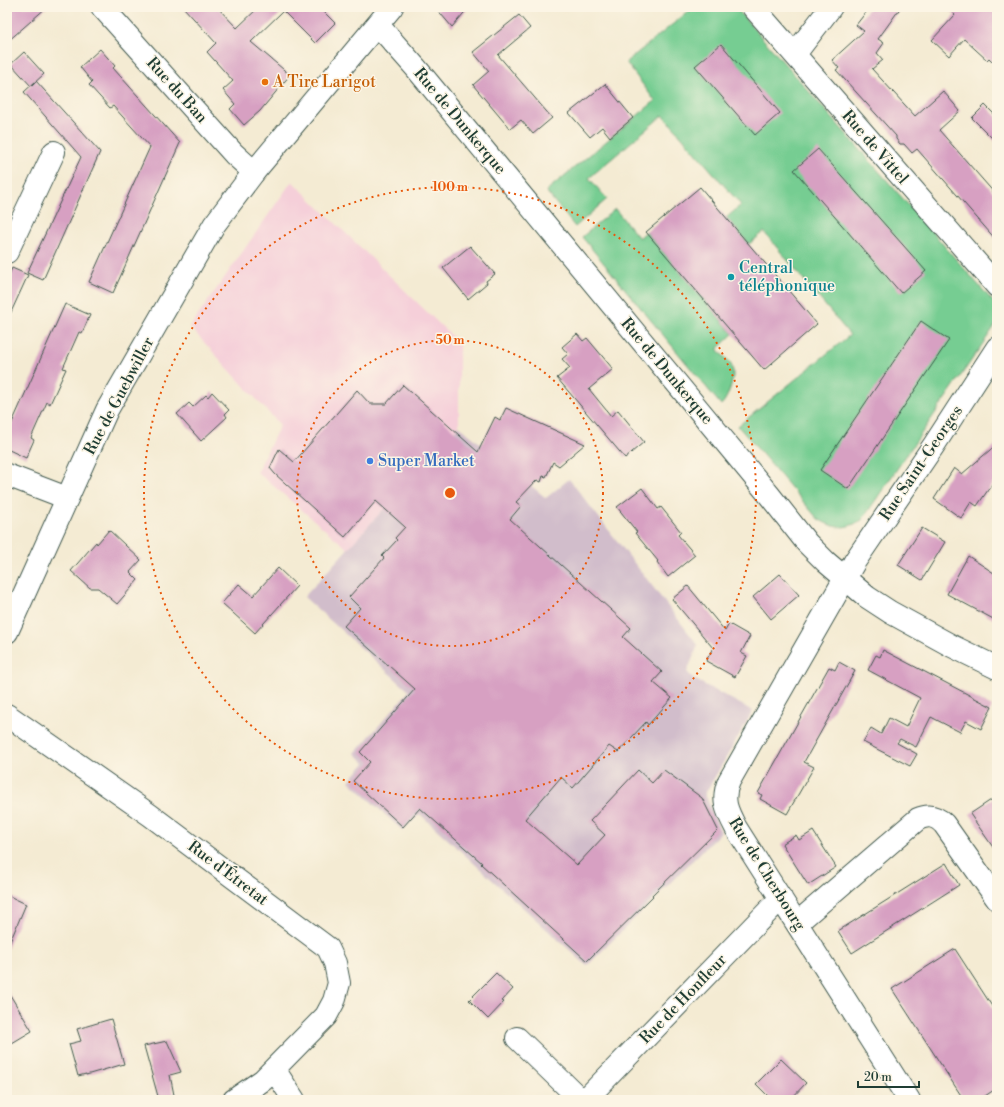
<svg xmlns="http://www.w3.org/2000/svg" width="1004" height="1107" viewBox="0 0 1004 1107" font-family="'Libre Bodoni',serif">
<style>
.built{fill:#f5cfd9}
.industrial{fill:#d1bdcb}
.green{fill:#76cd92;stroke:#4a8563}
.building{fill:#d7a0c2}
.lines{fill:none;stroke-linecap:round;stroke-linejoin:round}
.street-casing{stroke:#3f574c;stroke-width:24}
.secondary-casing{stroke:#3f574c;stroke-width:24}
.street{stroke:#fff;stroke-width:22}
.secondary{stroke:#fff;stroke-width:22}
.ring{fill:none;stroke:#e8590c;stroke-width:2;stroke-dasharray:2 4}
.food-dot{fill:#e8710a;stroke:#fcf5e5;stroke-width:1.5}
.culture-dot{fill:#0f9aa8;stroke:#fcf5e5;stroke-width:1.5}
.shop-dot{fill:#3f7fe0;stroke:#fcf5e5;stroke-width:1.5}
.labels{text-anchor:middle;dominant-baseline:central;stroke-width:3;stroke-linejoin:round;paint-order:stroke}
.food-label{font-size:16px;fill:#c56008;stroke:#fcf5e5;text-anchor:start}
.street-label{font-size:16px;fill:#1f3d34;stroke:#fcf5e5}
.culture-label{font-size:16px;fill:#0d838f;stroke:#fcf5e5;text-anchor:start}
.shop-label{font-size:16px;fill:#366cbe;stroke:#fcf5e5;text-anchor:start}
.centre{fill:#e8590c;stroke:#fcf5e5;stroke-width:2}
.ring-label{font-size:12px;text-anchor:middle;font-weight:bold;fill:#e8590c;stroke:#fcf5e5;stroke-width:3;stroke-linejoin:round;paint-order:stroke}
</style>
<rect width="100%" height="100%" fill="#fcf5e5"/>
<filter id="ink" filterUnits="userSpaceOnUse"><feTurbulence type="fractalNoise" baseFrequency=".025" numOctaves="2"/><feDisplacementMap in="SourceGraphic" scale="8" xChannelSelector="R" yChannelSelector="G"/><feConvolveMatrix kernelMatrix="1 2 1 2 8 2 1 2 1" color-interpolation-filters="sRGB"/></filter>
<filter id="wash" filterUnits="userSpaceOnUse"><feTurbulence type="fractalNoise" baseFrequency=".012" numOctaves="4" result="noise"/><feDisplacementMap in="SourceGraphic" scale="16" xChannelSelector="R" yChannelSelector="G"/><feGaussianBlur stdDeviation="0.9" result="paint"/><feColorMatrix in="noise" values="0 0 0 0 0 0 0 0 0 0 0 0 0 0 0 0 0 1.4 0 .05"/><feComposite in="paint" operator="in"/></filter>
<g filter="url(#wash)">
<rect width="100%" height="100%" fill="#f4ebd3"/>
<path class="built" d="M292,181l167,162v83l-111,123 -91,-77 23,-47 -90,-98z"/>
<path class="industrial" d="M459,426l87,72 23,-19 129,166 -11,27 7,7 59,32 -48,83 16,38 -134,134 -167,-152 -18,16 -53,-49 16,-18 -10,-10 54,-62 -105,-94z"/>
<path class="green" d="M694,7h41l262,299v17l-135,197c-17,10 -27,9 -44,-1l-80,-93 112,-91 -86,-103 -15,12 -23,-26 15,-13 -78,-90 -74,63 18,21 -32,28 -29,-36 109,-90 -29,-39z
M615,209l24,29 7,-6 87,102 -15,14v2c4,5 12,11 14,17 4,9 -4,32 -11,38l-139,-168z"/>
<g id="blocks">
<path class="building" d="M7,7h40l-40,35z
M183,7h34l20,21 22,-21h60l16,16 -20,20 -32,-32 -32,31 39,33 -30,36 -16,14 -14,-16 5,-5 -12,-14 10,-9 -26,-29 9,-9z
M435,7h34l-17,20z
M870,7h31l-23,32 6,4 -7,10 6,7 -11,9 43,47 28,-25 17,20 -21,19 58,66v45l-80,-92 -5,4 -8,-9h-4l-4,-5v-3l-60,-66 3,-2 -7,-8 32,-29 -8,-6z
M947,7h50v59l-8,-8 -2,2 -23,-21 -15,17 -17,-16 23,-25z
M519,15l11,13 -32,27 54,63 -19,16 -12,-14 -11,9 -37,-44 16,-14 -16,-19z
M721,44l59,69 -25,22 -60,-69z
M100,49l15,17 -2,2 67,75 -67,150 -24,-11 61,-135 -37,-41 -3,2 -21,-23 3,-3 -12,-15z
M24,52l20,22 -13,12 -20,-22z
M36,81l64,71 -57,128 -16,-7 54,-116 -57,-65z
M605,84l28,34 -23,19 -8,-10 -12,10 -21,-24z
M985,105l12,12v26l-25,-25z
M818,149l108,122 -25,22 -107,-123z
M700,187l117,137 -53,46 -118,-138z
M470,246l25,28 -9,7 1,2 -19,16 -25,-31z
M12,268l16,7 -21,46v-42z
M65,304l25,11 -8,18 -3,-1 -16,36 3,1 -16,35 -3,-2 -16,36 3,2 -8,18 -19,-9v-15z
M921,321l28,19 -101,149 -28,-19z
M577,334l6,7 4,-3 26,31 -24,20 22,27 7,-6 26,32 -19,16 -68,-80 13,-10 -8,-9 6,-5 -6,-7z
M403,385l75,67 17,-35 5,3 6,-12 79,36 -26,22 -6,-4 -7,15 -3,-1 -2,6 -4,-2 -21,22 5,4 -11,13 121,109 -8,9 39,35 -9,10 19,16 -24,27 -2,-3 -28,30 -9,-6 -36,42 -12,-11 -36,42 52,46 28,-30 -15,-14 48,-51 14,13 12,-13 38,28 16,32 -66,65 1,1 -66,65 -106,-97 1,-1 -62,-55 -17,19 -50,-46 17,-19 -10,-10 55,-63 -71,-63 16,-18 -11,-11 35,-39 -2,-2 15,-16 -2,-2 10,-11 -29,-26 -31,36 -70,-63 -5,-6 9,-19 15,13 63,-72 13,14h16z
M212,392l17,18 -4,4 2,3 -26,24 -24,-27 12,-11 4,4 13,-12 2,2z
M997,444v33l-20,29 -6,-4 -10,16 -27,-19 20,-31 8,6z
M642,488l16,21 3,-2 20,25 -3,3 17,20 -27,22 -11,-15 1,-1 -23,-28 2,-1 -20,-25z
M922,528l23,14 -23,38 -24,-15z
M109,530l32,30 -11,12 8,8 -21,24 -19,-16h-8l-19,-17 25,-29 1,2z
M968,556l29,19v46l-50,-27z
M278,568l19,18 -42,47 -33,-30 17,-19 14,12z
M780,574l19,21 -28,24 -18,-22z
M688,586l37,45 4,-7 21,12 -9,17 6,3 -12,21 -29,-16 7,-13 -41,-49z
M883,650l109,57 -11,22 -15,-8 -6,11 -29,-15 -15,30 -16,-8 -3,4 20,11 -7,12 -47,-24 8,-14 10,6 8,-16 17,9 14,-29 -52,-28 8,-15 4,2z
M839,662l16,9 -51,91 10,5 -27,47 -27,-15 2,-4 -4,-2 71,-126 6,3z
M997,796v57l-27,-39z
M813,831l23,36 -28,18 -26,-41 14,-9 3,5z
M946,863l13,22 -107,68 -14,-22z
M7,895l19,9 -19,45z
M955,949l42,65v74l-18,12h-15l-72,-111z
M496,973l17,16 -11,12 2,1 -16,17 -19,-19z
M7,990l25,41 -25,15z
M111,1019l13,45 -38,11v-1l-8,2 -9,-32 12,-3 -4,-12z
M167,1041l14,31 -11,3 5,25h-16l-15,-54z
M781,1059l25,24 -16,17h-18l-16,-16z"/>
</g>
</g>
<g filter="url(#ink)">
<use href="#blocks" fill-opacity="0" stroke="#3f574c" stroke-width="1"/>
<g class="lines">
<defs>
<path id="street" d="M102,7l132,147 20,18
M753,7l244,279
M795,54l36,-47
M7,252l47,-100
M7,475l60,23
M7,715l143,100 178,133 7,15 4,20 -5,18 -8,15 -63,64 -29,20
M797,923l121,-104c11,-5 18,-3 26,5l53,75
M517,1038l64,62
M274,1069l20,31
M585,1100l196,-202
M909,1100l-173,-272c-9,-17 -15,-28 -7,-47l126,-220 79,-116 63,-97"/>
<path id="secondary" d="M378,25l38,43 354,428 37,47 19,19 41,35 23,15 62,34 45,22
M7,632l100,-222 107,-185 40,-53 138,-165"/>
</defs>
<use href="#street" class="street-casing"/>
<use href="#secondary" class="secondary-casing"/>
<use href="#street" class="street"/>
<use href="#secondary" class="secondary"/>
</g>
</g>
<g class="ring">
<circle cx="450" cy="493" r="153"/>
<circle cx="450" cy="493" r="306"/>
</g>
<circle class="food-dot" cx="265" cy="82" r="4"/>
<circle class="culture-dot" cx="731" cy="277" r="4"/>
<circle class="shop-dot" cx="370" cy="461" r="4"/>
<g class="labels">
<g class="food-label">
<text x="273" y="82">A Tire Larigot</text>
</g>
<g class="street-label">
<text transform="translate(177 90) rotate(48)">Rue du Ban</text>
<text transform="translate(460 121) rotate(50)">Rue de Dunkerque</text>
<text transform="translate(875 147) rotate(49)">Rue de Vittel</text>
<text transform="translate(667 371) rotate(50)">Rue de Dunkerque</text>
<text transform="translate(119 396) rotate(-62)">Rue de Guebwiller</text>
<text transform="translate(921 463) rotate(-56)">Rue Saint-Georges</text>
<text transform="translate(228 873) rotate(37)">Rue d'Étretat</text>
<text transform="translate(767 874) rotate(58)">Rue de Cherbourg</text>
<text transform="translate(683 999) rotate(-46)">Rue de Honfleur</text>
</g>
<g class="culture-label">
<text x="739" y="268">Central<tspan x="739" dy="18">téléphonique</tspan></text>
</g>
<g class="shop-label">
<text x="378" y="461">Super Market</text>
</g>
</g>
<circle cx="450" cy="493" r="6" class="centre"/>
<g class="ring-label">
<text x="450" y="191">100 m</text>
<text x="450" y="344">50 m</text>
</g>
<rect width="1004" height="1107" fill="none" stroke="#fcf5e5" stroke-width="24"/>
<path d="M858 1081v6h61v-6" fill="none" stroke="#1f3d34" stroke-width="2"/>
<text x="864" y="1081" font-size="12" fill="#1f3d34" stroke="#fcf5e5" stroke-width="3" paint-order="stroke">20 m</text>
</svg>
